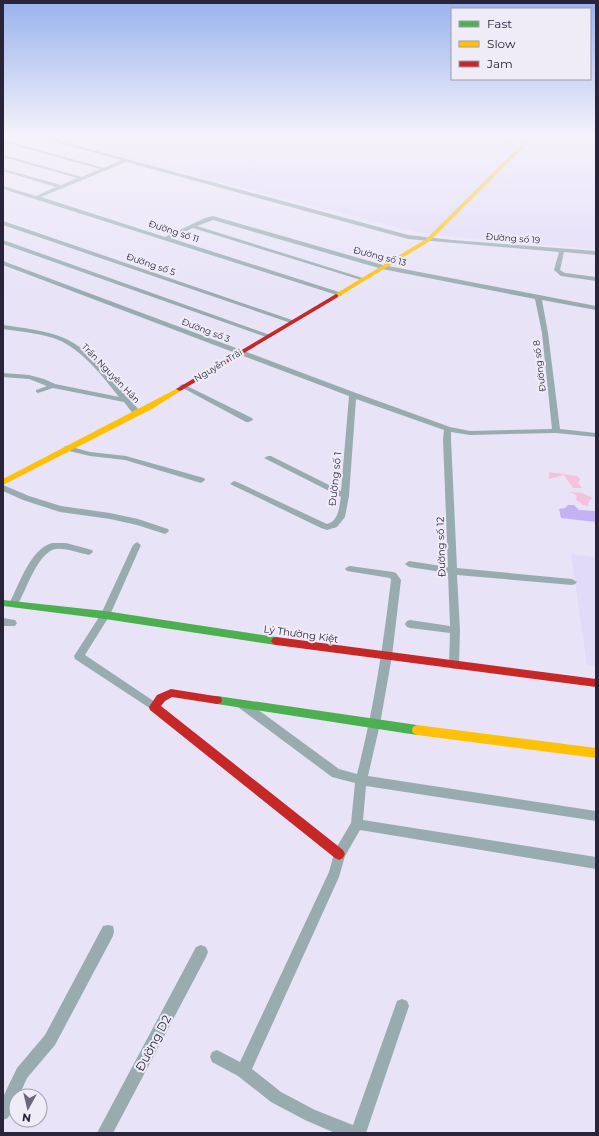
<svg xmlns="http://www.w3.org/2000/svg" width="599" height="1136" viewBox="0 0 599 1136" font-family="Montserrat,sans-serif">
<style>
.built{fill:#e2daf9}
.green{fill:#f5c1dc}
.water{fill:#c4b2f5}
.lines{fill:none;stroke-linecap:round;stroke-linejoin:round}
.street{fill:#98acaf;fill-rule:evenodd}
.fast{fill:#4caf50;fill-rule:evenodd}
.slow{fill:#ffc107;fill-rule:evenodd}
.jam{fill:#c62828;fill-rule:evenodd}
.labels{text-anchor:middle;dominant-baseline:central;stroke-width:4;stroke-linejoin:round;paint-order:stroke}
.far-street-label{font-size:9px;fill:#2a243a;stroke:#efecf8}
.street-label{font-size:10px;fill:#2a243a;stroke:#efecf8}
.near-street-label{font-size:12px;fill:#2a243a;stroke:#efecf8}
</style>
<rect width="100%" height="100%" fill="#e8e3f7"/>
<path class="built" d="M40,136h556v113l-121,-10 -59,-7z
M571,554l25,3v109l-9,-1z"/>
<path class="green" d="M549,472l28,4 3,3 -2,4 4,5h-9l-9,-13 -15,4z
M570,492l12,1 11,5 -4,3 -1,5 -5,-1 -8,-6 2,-1 -1,-3z"/>
<path class="water" d="M568,505h6l5,5 17,1v11l-35,-4 -2,-9 6,-1z"/>
<g class="lines">
<path class="street" d="M34,136h8l366,99 45,5 143,11v4l-32,-3 -4,18 5,3 31,4v4l-35,-5 -7,-6 5,-18 -151,-13 -282,-77 -85,35 124,40 40,-19 8,-2 170,49 213,41v4l-54,-10 6,33 12,96 36,4v4l-40,-4 -86,2 -19,-3v7l6,129 115,11 5,3 -2,2 -3,1 -115,-10 3,55 -1,35 -1,3 -4,1 -4,-1 -1,-3 1,-32 -40,-5 -3,-1 -2,-3 2,-3 3,-1 40,6 -2,-53 -39,-6 -4,-3 4,-3 39,6 -5,-128 1,-9 -88,-31 -7,97 -4,21 -8,10 -10,3 -6,-2 -91,-44 4,-3 3,1 90,42c12,-3 12,-17 14,-27l-77,-39 4,-2h3l70,35 8,-95 -346,-131v-4l353,132 94,34 20,4 82,-2 -10,-96 -7,-34 -153,-30 -169,-49 -16,6 169,53 -5,1 -168,-52 -23,10 172,55v2l-2,1 -337,-107v-3l33,10 20,-9 -53,-16v-2l58,16 16,-7 -74,-21v-2l79,22 18,-8 -97,-27v-2l101,28 17,-8z
M3,221l292,100 1,1 -5,1 -288,-98z
M3,240l267,95 1,1 -5,1 -263,-93z
M3,325c20,3 42,5 61,13 27,11 59,51 77,75l-1,2h-6l-10,-13 -71,-14 -15,5 -2,-1v-2l11,-4 -18,-7 -26,-2v-4l26,2 15,4 11,5 64,13c-16,-20 -34,-44 -58,-56 -18,-8 -39,-9 -58,-12z
M183,384l69,34 1,2 -4,2h-3l-65,-35 -2,-1z
M65,446h3l22,6 36,4 78,22 1,2 -4,3 -76,-23 -35,-4 -25,-6 -1,-2z
M3,485l26,11 32,10 49,7 28,6 30,10 1,2 -4,3 -28,-9 -27,-6 -50,-7 -37,-12 -20,-9z
M137,542l4,3 -31,70 -25,40 73,49 1,3 -1,3 -4,1 -79,-52 -1,-3 27,-42 32,-69z
M52,543h14l26,7 1,2 -4,3c-11,-2 -22,-7 -33,-6 -18,2 -31,44 -39,57h-6l-2,-2c10,-19 21,-55 43,-61z
M350,566l43,6 3,1 5,7 -9,76 -12,68 -12,52 228,35v10l-230,-35 -3,34 233,37v12l-236,-39 -15,26 -6,21 -87,192 29,23 34,18 38,15 44,-124 5,-2 5,2 2,5 -43,127h-31l-30,-13 -34,-18 -33,-26 -26,-14 -2,-5 2,-5 5,-2 23,12 89,-190 6,-22 16,-27 4,-40 -23,-6 -94,-70 -1,-3 1,-3 4,-1 4,1 93,68 18,5c17,-66 26,-127 34,-194l-1,-2 -43,-7 -2,-2 2,-2z
M3,618l12,2 2,3 -2,3h-12z
M108,925l5,1 1,5 -1,5 -58,109 -28,33 -8,18h-3v6l-8,16 -5,2v-23l14,-29 28,-33 58,-109z
M201,945l5,2 2,5 -2,5 -93,176h-16l99,-186z"/>
<path class="fast" d="M3,600l102,11 171,26 3,1 2,3 -2,3 -3,1 -171,-26 -102,-13z
M217,696l200,29 4,2 1,3 -1,3 -4,2 -200,-31 -4,-1 -1,-3 1,-3z"/>
<path class="slow" d="M530,136h5l-105,105 -92,56h-4v-2l92,-56z
M180,387l4,2 -2,1 -30,19 -149,76v-6z
M417,725l179,23v10l-179,-23 -4,-2 -1,-3 1,-3z"/>
<path class="jam" d="M336,294l2,1v2l-156,93 -2,1 -4,-2z
M276,637l320,42v8l-320,-42 -3,-1 -2,-3 2,-3z
M171,689l50,8 1,3 -1,3 -4,1 -45,-7 -7,4 -4,5 182,144 2,4 -2,4 -4,2 -4,-2 -185,-148 -1,-3 8,-12z"/>
</g>
<linearGradient id="sky" x2="0" y2="1"><stop stop-color="#99b3ed"/><stop offset="0.46" stop-color="#f5f2fb"/><stop offset="1" stop-color="#f5f2fb" stop-opacity="0"/></linearGradient>
<rect width="599" height="295" fill="url(#sky)"/>
<g class="labels">
<g class="far-street-label">
<text transform="translate(174 231) rotate(18)">Đường số 11</text>
<text transform="translate(513 238) rotate(4)">Đường số 19</text>
<text transform="translate(380 256) rotate(14)">Đường số 13</text>
<text transform="translate(151 264) rotate(19)">Đường số 5</text>
<text transform="translate(206 330) rotate(21)">Đường số 3</text>
<text transform="translate(218 365) rotate(-31)">Nguyễn Trãi</text>
<text transform="translate(539 366) rotate(-97)">Đường số 8</text>
<text transform="translate(111 373) rotate(46)">Trần Nguyên Hãn</text>
</g>
<g class="street-label">
<text transform="translate(335 479) rotate(-84)">Đường số 1</text>
<text transform="translate(441 547) rotate(-92)">Đường số 12</text>
<text transform="translate(301 634) rotate(8)">Lý Thường Kiệt</text>
</g>
<g class="near-street-label">
<text transform="translate(153 1043) rotate(-62)">Đường D2</text>
</g>
</g>
<rect width="599" height="1136" fill="none" stroke="#2a243a" stroke-width="8"/>
<rect x="451" y="8" width="140" height="72" fill="#efecf8" stroke="#a09cac"/>
<rect x="459" y="21" width="20" height="6" fill="#4caf50" stroke="#a09cac"/>
<text x="487" y="28" font-size="12" fill="#2a243a">Fast</text>
<rect x="459" y="41" width="20" height="6" fill="#ffc107" stroke="#a09cac"/>
<text x="487" y="48" font-size="12" fill="#2a243a">Slow</text>
<rect x="459" y="61" width="20" height="6" fill="#c62828" stroke="#a09cac"/>
<text x="487" y="68" font-size="12" fill="#2a243a">Jam</text>
<g transform="translate(28 1108) rotate(188)"><circle r="19" fill="#efecf8" stroke="#a09cac"/>
<path d="M0-3L7 15L0 10L-7 15Z" fill="#6c677c"/>
<text y="-6" font-size="11" font-weight="bold" text-anchor="middle" fill="#2a243a">N</text>
</g>
</svg>
